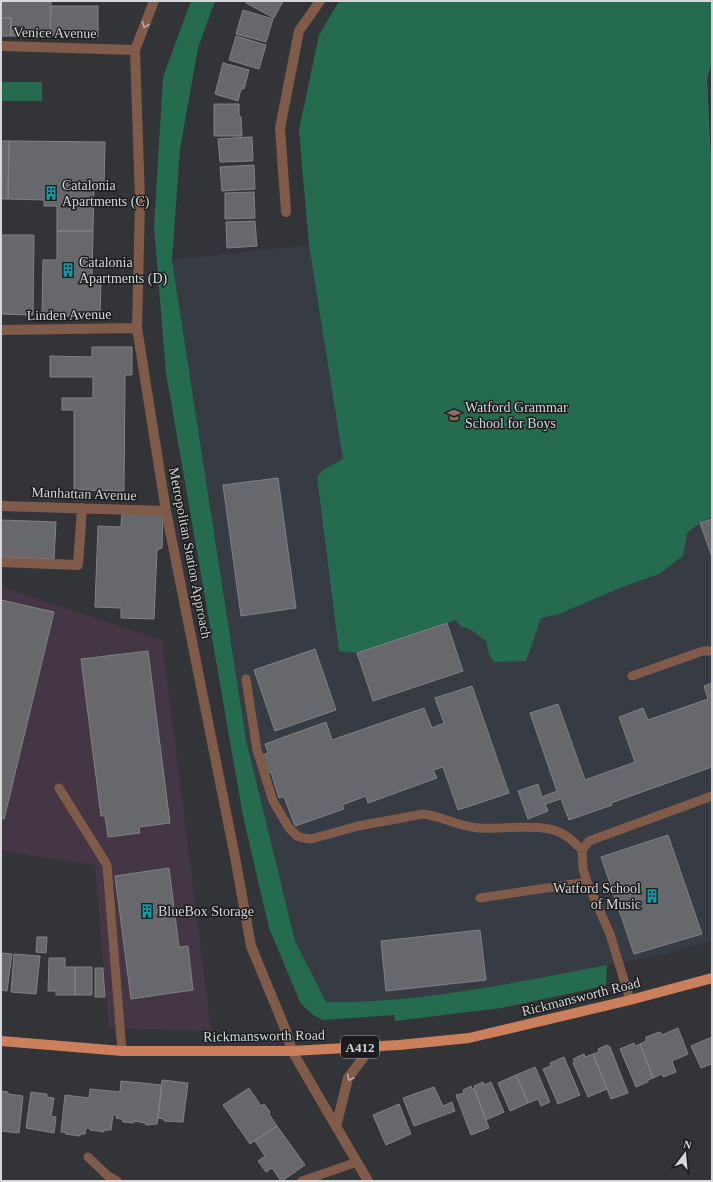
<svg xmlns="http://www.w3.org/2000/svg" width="713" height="1182" viewBox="0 0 713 1182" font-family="Georgia,serif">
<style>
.industrial{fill:#443644}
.built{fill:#373b44}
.green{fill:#256b4f}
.building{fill:#66686b;stroke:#808285}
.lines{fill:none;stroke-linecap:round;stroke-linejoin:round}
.service{stroke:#815b4a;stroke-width:9}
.minor{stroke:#815b4a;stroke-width:10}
.tertiary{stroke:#815b4a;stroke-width:10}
.primary{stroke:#cc7f5b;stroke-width:10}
.oneway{stroke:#b8aca7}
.labels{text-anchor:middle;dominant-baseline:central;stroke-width:3;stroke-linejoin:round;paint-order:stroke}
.shield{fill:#1b1c1d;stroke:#9e9fa1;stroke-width:1}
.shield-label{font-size:13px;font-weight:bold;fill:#d6d7d9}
.street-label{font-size:14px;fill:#d6d7d9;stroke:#1b1c1d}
.poi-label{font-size:14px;fill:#d6d7d9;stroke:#1b1c1d;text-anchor:start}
</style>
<rect width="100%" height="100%" fill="#333437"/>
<path class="industrial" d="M1,587l161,53 49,391 -102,-3 -14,-163 -94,-14z"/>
<path class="built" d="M339,1h373v61l-5,16 5,102v761l-42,12 -156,30 -69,11 -83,8h-37l-30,-61 -49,-201 -74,-480 137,-15 -10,-115 20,-95z"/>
<path class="green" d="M191,1h24l-17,47 -18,101 -8,111 74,480 49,201 31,61c94,1 188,-19 281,-37l-1,20 -33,8 -72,15 -106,13 -1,-6 -71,5 -10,-5 -12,-11 -32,-76 -26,-112 -77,-443 -12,-146 9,-150z
M339,1h373v61l-5,16 5,102v337l-12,6 -13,10 -4,23 -24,18 -39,14 -61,26 -18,4 -15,43 -32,1 -5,-8 -3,-13 -16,-12 -10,-3 -4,-6 -99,33 -18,-2 -22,-174 6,-7 20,-11 -34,-214 -10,-115 20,-95z
M1,82h41v19h-41z"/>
<path class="building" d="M1,1h50l-1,35h-39v-18h-10z
M247,1h36l-9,17 -28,-15z
M51,6h47v31l-48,-1z
M243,10l30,9 -7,23 -30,-8z
M1,18h10v18h-10z
M236,36l30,9 -7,24 -30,-9z
M223,63l26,7 -5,19h-3l-3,12 -23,-7z
M214,104h25v12l2,1 1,19h-28z
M252,137l1,24 -33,1 -2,-23z
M1,141h8l-1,58h-7z
M9,141l96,1 -1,44h-10l-1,45h-36v-25h-13v-6l-36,-1z
M254,165l1,24 -33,2 -2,-24z
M254,192l1,26 -30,1v-26z
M255,221l2,25 -30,2 -1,-26z
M57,231h36l-1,48h9l-1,37h-58l1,-56h14z
M1,235h33l-1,80 -32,-1z
M92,347h40v28h-7l-1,116 -50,-1v-80h-12v-12h31v-21h-43v-21l42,1z
M278,478l18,130 -55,8 -18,-131z
M122,513l41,2 -1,33 -5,2 -3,69 -33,-1v-10l-26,-1 3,-81 23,1z
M712,519v38l-12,-34z
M1,520l55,2 -2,37 -53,-2z
M1,600l53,12 -50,207 -3,-1z
M447,623l16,48 -90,30 -16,-48z
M315,649l21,61 -61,21 -21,-61z
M148,651l22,172 -31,4 1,6 -32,4 -3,-21h-4l-20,-157z
M712,683v84l-101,36 1,2 -43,15 -8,-21 -16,5 3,7 -20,8 -10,-28 20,-7 4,13 15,-6 -27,-78 28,-9 27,76 50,-18 -16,-45 24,-9 5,12 60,-21 -4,-13z
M472,686l37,107 -51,17 -15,-43 -10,3 4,8 -69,25 -2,-7 -24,9 2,4 -49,17 -11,-29 -5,1 -8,-26 -5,1 -5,-17 7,-3 -3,-9 61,-22 6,18 92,-32 8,20 12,-5 -9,-25z
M668,835l34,99 -68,20 -33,-97z
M169,868l10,79 9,-1 5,44 -62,9 -16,-123z
M480,930l6,50 -100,11 -5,-50z
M37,937h10l-1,16 -10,-1z
M1,953l11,1 -5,37 -6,-1z
M14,954l26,2 -4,38 -25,-2z
M49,958h16v9h10v28h-19v-4h-8z
M75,967h17v28h-17z
M95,968h8l2,29h-10z
M678,1028l10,26 -16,7 4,11 -13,5 -1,-3 -9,4 -13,-34 6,-3v-4l14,-5 2,3z
M712,1037v30l-1,-3 -10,4 -10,-22z
M634,1043l1,3 5,-2 13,34 -5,2v2l-12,5 -16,-38z
M607,1045l3,2 18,46 -17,6 -18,-45 6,-2 -1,-3z
M584,1054l1,3 8,-3 14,35 -19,8 -15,-34 2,-1 -2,-3z
M564,1057l16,38 -22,9 -15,-35 8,-3 -1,-3z
M535,1067l15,35 -9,4 -3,-7 -10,4 -12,-28z
M516,1075l12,28 -18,8 -12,-28z
M162,1080l26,3 -5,39 -19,-1v-2l-6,-1z
M121,1081l41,4 -5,39 -11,1 -1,-2 -11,-2v2l-11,-1 -1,-3 -6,-1 1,-3h-4l-2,15h-7v2l-14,-2v-2h-4l-1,6h-5v2l-15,-2 1,-2h-5l4,-37 24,3 1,-9 30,3z
M483,1082l1,3 7,-3 13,30 -18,8 -12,-32h1l-1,-2z
M471,1086l1,3 2,-1 15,40 -18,7 -15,-40 8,-2 -1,-3z
M434,1087l9,19 9,-4 3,9 -41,15 -11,-28z
M249,1088l12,18 3,-2 6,8 -1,2 8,12 -27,18 -27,-39z
M1,1091l7,1v2l15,2 -4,37 -18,-2z
M31,1092l16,2v3l7,1 -3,18 5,1 -2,16 -28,-5z
M399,1104l12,30 -25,11 -13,-30z
M277,1126l28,39 -23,16h-1l-9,-13 -6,4 -8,-11 7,-5 -10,-15z"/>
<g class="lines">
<path class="service" d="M632,676l71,-25h9
M246,679l11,71 16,51 16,27 8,8 6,2 8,1 47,-13 65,-12c19,2 36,13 56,14 24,2 66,-7 87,8 6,3 11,10 16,14
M59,788l48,77 15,186
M587,882l-4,-13 -1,-19 7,-9 123,-45
M480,898l107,-16 23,52 20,66
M88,1157l20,19 9,5
M302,1181l55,-19"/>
<path class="minor" d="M154,1l-19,49 5,151 -3,127 29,183 69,346 16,89 35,85 6,20
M1,46l134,4
M286,212l-6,-84 19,-97 21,-30
M1,330l136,-2
M1,506l165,5
M1,562l77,3 4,-57"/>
<path class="tertiary" d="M292,1051l76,130
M336,1127l12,-49 24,-32"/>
<path class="primary" d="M1,1041l121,10h170l107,-6 70,-7 161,-38 82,-22"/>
</g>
<defs><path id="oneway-chevron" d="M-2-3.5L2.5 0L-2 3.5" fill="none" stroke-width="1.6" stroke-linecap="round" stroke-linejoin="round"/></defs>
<g class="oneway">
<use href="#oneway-chevron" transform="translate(145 25) rotate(112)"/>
<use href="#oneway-chevron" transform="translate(350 1078) rotate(117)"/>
</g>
<defs>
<symbol id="building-bare" viewBox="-9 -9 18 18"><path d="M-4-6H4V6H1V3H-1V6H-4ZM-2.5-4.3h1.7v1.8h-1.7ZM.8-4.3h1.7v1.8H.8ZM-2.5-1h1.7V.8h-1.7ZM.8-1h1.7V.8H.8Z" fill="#0f9aa8" stroke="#1b1c1d" stroke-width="2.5" paint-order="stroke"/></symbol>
<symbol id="school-bare" viewBox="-9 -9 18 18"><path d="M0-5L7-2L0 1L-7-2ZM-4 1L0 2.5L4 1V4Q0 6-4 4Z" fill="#8d6e63" stroke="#1b1c1d" stroke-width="2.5" paint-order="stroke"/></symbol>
</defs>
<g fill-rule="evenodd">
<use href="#building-bare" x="41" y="183" width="20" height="20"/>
<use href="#building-bare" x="58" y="260" width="20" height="20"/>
<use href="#school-bare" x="444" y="405" width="20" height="20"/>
<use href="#building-bare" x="642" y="886" width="20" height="20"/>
<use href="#building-bare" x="137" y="901" width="20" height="20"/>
</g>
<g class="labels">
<rect class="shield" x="341" y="1036" width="38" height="22" rx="3"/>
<g class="shield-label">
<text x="360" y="1047">A412</text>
</g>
<g class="street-label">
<text transform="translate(55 33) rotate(1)">Venice Avenue</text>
<text transform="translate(69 315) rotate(-1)">Linden Avenue</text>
<text transform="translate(84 494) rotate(2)">Manhattan Avenue</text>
<text transform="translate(190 553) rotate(79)">Metropolitan Station Approach</text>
<text transform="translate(581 997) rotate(-14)">Rickmansworth Road</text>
<text transform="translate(264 1036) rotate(-1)">Rickmansworth Road</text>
</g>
<g class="poi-label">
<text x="62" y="185">Catalonia<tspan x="62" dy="16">Apartments (C)</tspan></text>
<text x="79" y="262">Catalonia<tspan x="79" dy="16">Apartments (D)</tspan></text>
<text x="465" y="407">Watford Grammar<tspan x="465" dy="16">School for Boys</tspan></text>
<text x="641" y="888" text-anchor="end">Watford School<tspan x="641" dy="16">of Music</tspan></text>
<text x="158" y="911">BlueBox Storage</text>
</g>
</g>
<rect width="713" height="1182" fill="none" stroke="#d6d7d9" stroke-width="4"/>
<g transform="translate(685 1154) rotate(16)" stroke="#1b1c1d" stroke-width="3" paint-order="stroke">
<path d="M0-3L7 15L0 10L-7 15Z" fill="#d6d7d9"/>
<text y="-6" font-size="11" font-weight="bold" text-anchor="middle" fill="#d6d7d9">N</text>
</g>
</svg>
